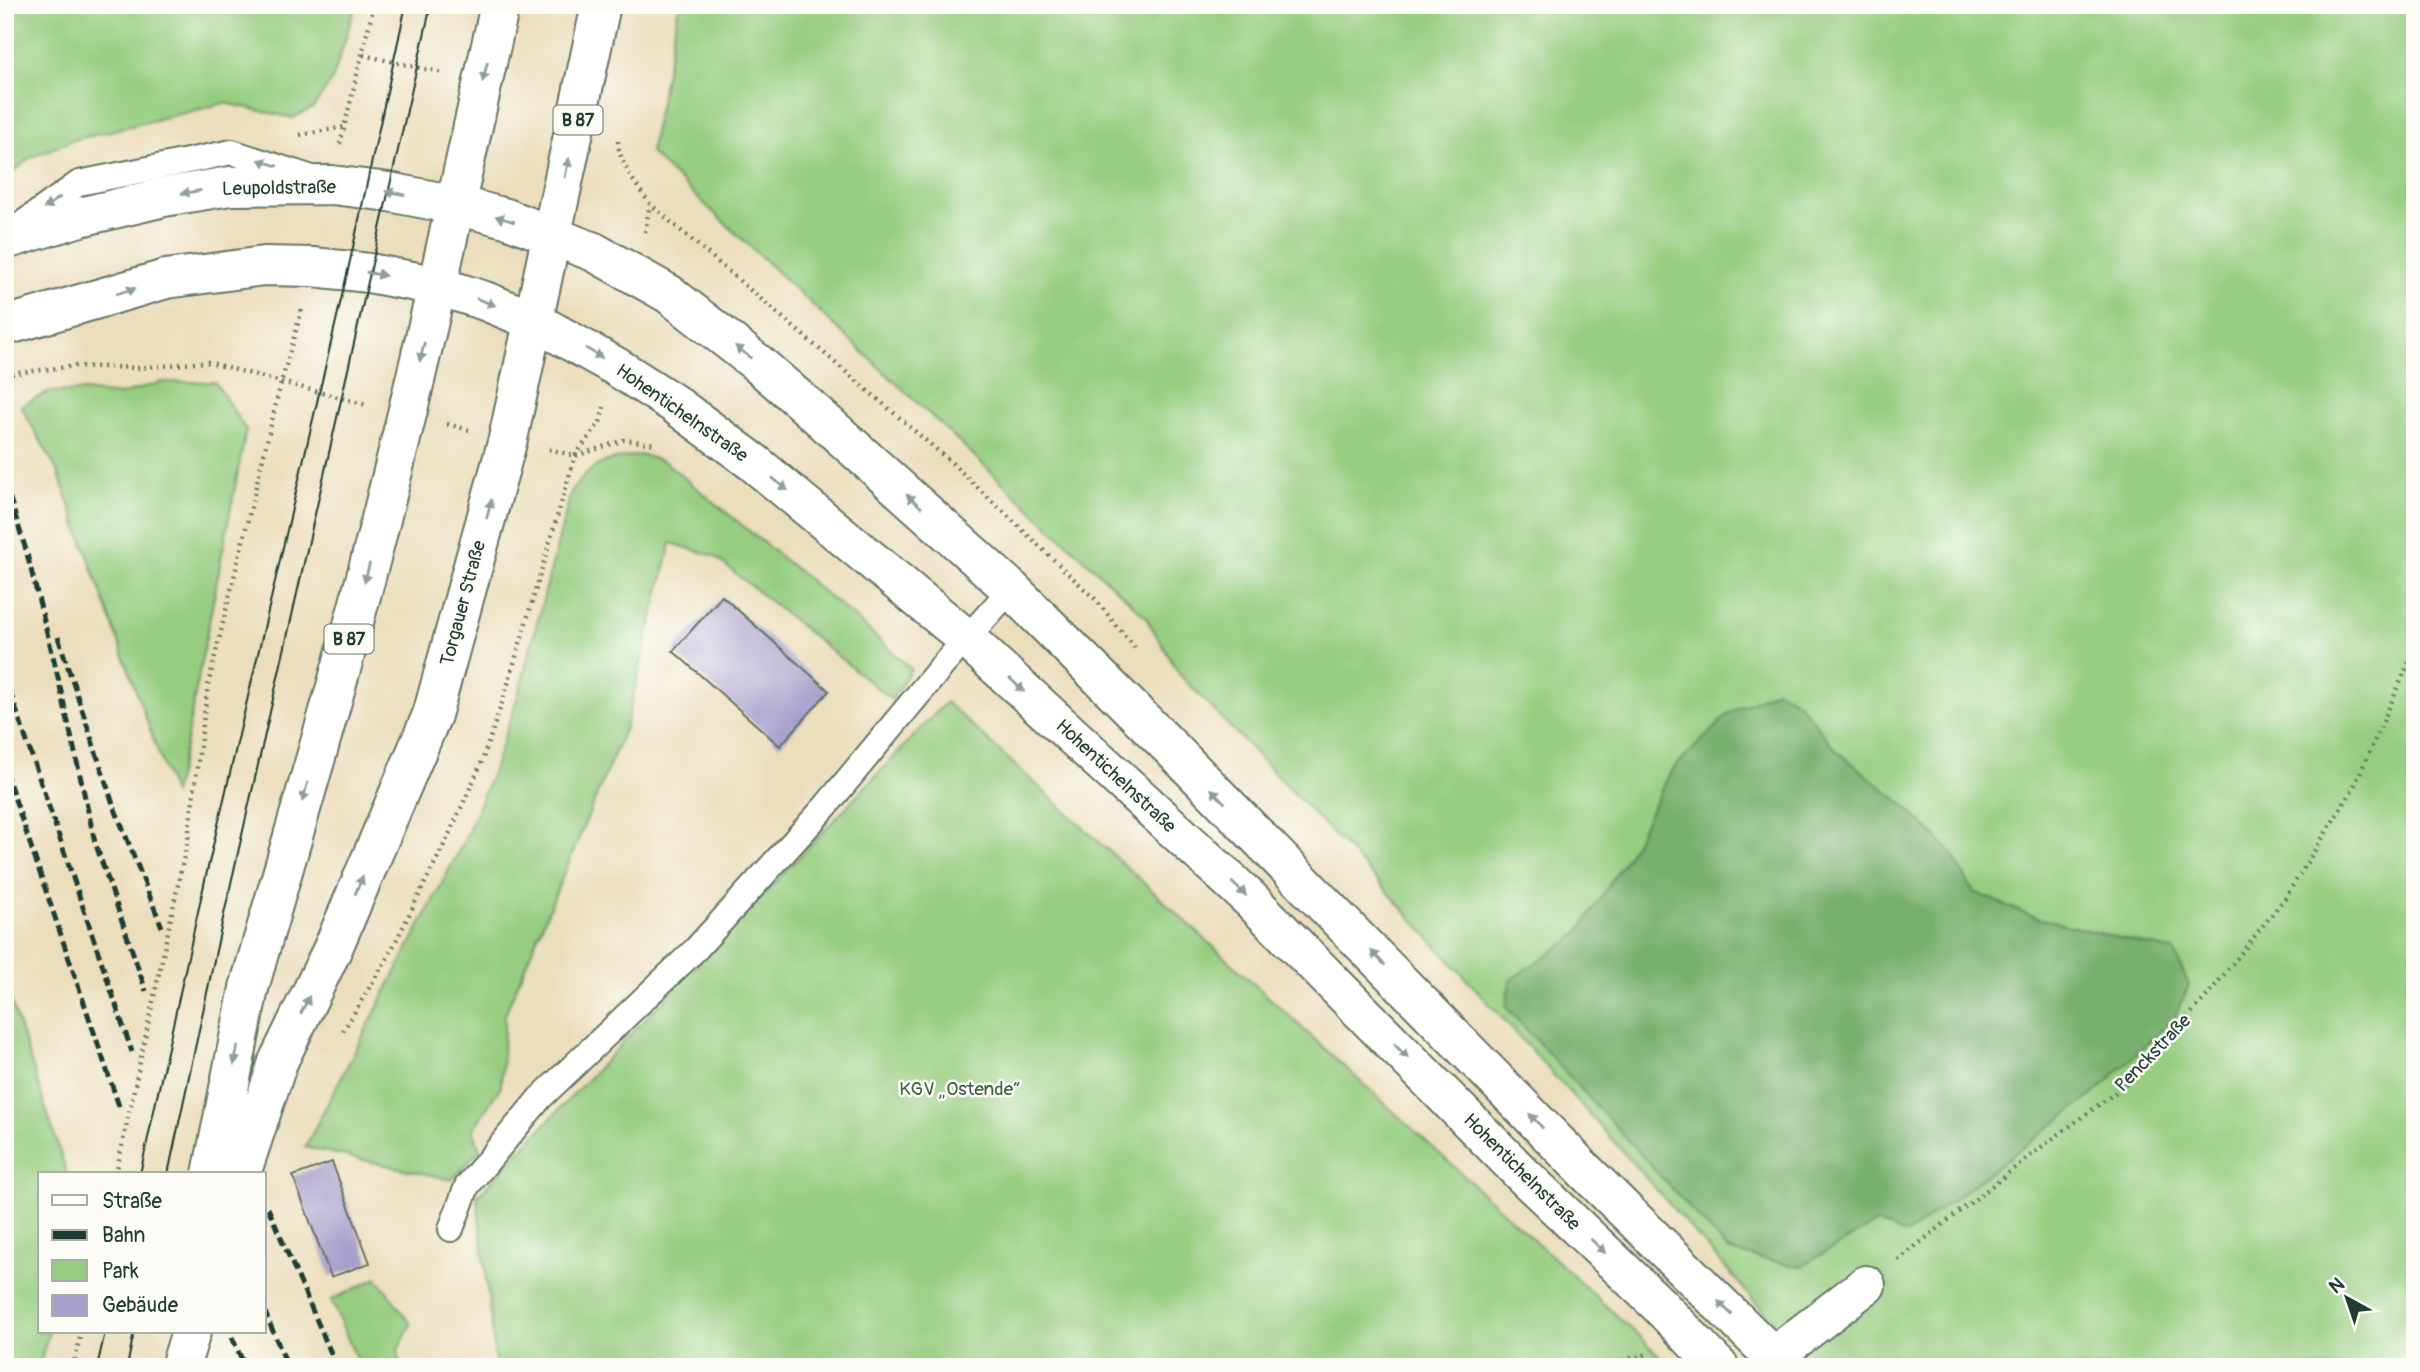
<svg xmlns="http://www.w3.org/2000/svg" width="2420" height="1372" viewBox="0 0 2420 1372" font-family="Pangolin,sans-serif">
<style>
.green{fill:#96cd80;stroke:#5a855a;stroke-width:2}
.forest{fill:#78b06e;stroke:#4c7651;stroke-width:2}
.building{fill:#a9a0cd}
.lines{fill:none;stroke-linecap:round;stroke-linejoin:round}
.lane-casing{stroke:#667563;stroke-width:28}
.street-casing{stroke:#667563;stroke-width:42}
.secondary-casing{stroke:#667563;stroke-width:42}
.primary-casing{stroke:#667563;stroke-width:42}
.path{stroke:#667563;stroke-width:4.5;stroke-dasharray:2 5;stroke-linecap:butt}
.lane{stroke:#fff;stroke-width:24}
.street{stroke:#fff;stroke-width:38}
.secondary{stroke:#fff;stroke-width:38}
.primary{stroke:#fff;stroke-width:38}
.tram{stroke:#1f3d34;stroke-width:2}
.rail{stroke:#1f3d34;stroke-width:5;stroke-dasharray:10 5;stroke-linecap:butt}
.primary-bridge-casing{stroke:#667563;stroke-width:42;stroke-linecap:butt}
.path-bridge{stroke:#667563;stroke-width:4.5;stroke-dasharray:2 5;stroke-linecap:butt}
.primary-bridge{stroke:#fff;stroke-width:38}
.oneway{fill:#8f9e9a}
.labels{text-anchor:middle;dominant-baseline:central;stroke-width:5;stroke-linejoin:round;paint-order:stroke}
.shield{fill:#fdfcf7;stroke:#62766e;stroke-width:2}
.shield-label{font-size:18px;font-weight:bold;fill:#1f3d34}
.street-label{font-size:19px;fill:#1f3d34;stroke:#fdfcf7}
.park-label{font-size:19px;fill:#3d6147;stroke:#fdfcf7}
</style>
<rect width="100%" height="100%" fill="#fdfcf7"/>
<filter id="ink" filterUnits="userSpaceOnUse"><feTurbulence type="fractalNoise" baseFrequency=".0143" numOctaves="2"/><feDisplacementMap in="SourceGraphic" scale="14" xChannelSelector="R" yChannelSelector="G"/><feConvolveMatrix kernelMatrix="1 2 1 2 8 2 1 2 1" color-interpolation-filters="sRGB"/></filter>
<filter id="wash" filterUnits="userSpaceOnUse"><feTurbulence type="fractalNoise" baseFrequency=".00686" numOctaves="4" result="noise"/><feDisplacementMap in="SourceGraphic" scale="28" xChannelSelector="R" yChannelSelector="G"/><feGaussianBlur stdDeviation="1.57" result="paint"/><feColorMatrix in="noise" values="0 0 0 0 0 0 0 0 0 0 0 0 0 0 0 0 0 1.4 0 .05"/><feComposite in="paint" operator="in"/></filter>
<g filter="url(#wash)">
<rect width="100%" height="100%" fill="#ebdebb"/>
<path class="green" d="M5,5h351l-23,73 -20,30 -20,10 -68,-15 -152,37 -44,18 -24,22z
M679,5h1736v1362h-602l-197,-223 -238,-263 -198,-206 -35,-59 -495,-463z
M162,382h53l31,48 -61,317 -12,47 -115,-322 -37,-66 27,-14 36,-1 36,4z
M642,455l23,7 189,155 57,52 -19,31 -178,-144 -43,-13 -46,185 -120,286 -4,72 -28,43 7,21 -28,30 -147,-33 159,-306 30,-73 24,-72 53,-204c22,-31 34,-32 71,-37z
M946,702l707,647 16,18h-1173l-19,-171z
M5,982l62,192h-27v158h9l-10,35h-34z
M377,1278l34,46 -13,26 3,17h-41l-29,-67z"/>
<path class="forest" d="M1777,690l22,13 38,48 68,55 46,46 23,40 60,25 140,34 15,34 -14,32 -81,77 -187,140 -30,-11 -78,44 -70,-16 -223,-244 4,-27 68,-46 52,-82 41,-81 58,-58z"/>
<g id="blocks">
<path class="building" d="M722,596l107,95 -49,55 -107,-95z
M332,1162l38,101 -39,14 -38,-101z"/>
</g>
</g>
<g filter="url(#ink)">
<use href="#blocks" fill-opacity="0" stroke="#667563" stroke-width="2"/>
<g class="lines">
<defs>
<path id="lane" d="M19,226l60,-43 153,-31 77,25
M451,1229l16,-43 73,-88 156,-149 129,-142 117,-141 69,-77"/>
<path id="street" d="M1774,1356l92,-71"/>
<path id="secondary" d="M5,240l75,-23 84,-20 66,-11 102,-1 57,7 67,13 50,13 88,34 75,42 88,69 58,50 196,176 161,160 412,421 200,197
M5,326l161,-47 98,-13 49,1 56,6 69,13 47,15 49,20 81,45 58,37 80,59 214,177 283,260 273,276 134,128 62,64"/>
<path id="primary" d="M249,988c45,-157 93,-314 133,-473 43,-169 80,-340 118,-510
M278,1062l55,-114 99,-233 76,-276 93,-434
M180,1367l11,-35"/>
</defs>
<use href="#lane" class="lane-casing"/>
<use href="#street" class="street-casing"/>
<use href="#secondary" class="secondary-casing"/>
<use href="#primary" class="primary-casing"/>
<path class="path" d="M363,55l80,18
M300,135l44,-8
M618,141c1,23 19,45 32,63l301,258 144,137 40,49
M340,144l34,-139
M645,232l5,-28
M5,376l11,-3 59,-7 63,2 69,-6 160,43
M447,424l22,6
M549,449l26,7 49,-16 32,4
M188,838l20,-153 73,-302 21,-74
M343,1031l45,-74 59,-118 34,-75 24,-70 70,-238 25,-34 4,-15
M1898,1260l142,-112 83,-61 84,-91 78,-98 68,-109 62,-140
M73,1367l8,-35
M1596,1367l52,-13"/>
<use href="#lane" class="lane"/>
<use href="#street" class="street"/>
<use href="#secondary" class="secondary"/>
<use href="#primary" class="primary"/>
<path class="tram" d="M140,1174l65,-294 143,-610 58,-265
M168,1174l54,-251 209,-918
M97,1367l8,-35
M127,1367l7,-35"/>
<path class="rail" d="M5,483l21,67 29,114 40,178 51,149
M58,637l55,167 49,123
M5,677l127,375
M5,770l115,339
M268,1208l69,159
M264,1310l24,57
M232,1337l13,30"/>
<defs>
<path id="primary-bridge" d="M212,1174l37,-186
M241,1174l37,-112"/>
</defs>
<use href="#primary-bridge" class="primary-bridge-casing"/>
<path class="path-bridge" d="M116,1174l72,-336"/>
<use href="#primary-bridge" class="primary-bridge"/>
</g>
<defs><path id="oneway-solid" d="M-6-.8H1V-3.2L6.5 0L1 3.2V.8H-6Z" transform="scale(1.75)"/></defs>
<g class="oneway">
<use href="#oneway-solid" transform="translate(485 72) rotate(104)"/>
<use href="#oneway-solid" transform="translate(268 163) rotate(-162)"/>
<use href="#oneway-solid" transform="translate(567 168) rotate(-78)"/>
<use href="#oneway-solid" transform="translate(191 192) rotate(171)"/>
<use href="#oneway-solid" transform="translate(395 193) rotate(-170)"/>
<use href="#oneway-solid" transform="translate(52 203) rotate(145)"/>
<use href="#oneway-solid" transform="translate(505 219) rotate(-163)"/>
<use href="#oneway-solid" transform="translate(376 274) rotate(10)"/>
<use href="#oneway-solid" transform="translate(126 291) rotate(-16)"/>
<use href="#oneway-solid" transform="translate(486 302) rotate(20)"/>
<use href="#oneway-solid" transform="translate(422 352) rotate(104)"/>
<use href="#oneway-solid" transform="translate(743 352) rotate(-142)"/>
<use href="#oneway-solid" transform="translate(594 353) rotate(31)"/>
<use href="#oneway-solid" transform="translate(780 484) rotate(39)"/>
<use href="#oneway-solid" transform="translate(914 501) rotate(-138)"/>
<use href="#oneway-solid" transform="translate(489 509) rotate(-75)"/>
<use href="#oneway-solid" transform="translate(367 573) rotate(105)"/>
<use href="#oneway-solid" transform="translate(1017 685) rotate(43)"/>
<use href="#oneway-solid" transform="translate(305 792) rotate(106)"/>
<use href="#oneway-solid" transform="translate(1218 796) rotate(-134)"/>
<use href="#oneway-solid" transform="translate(359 885) rotate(-67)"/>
<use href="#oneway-solid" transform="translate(1239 889) rotate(43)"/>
<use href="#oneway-solid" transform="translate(1378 958) rotate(-134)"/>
<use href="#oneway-solid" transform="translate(305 1005) rotate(-64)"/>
<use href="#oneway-solid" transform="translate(1401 1051) rotate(45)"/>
<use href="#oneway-solid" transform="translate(236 1055) rotate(101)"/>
<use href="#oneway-solid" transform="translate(1536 1121) rotate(-134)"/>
<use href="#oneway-solid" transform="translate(1598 1246) rotate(44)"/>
<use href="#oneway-solid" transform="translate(1725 1308) rotate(-136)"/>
</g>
</g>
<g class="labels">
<g class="shield">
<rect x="553.5" y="105.5" width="49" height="29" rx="5"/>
<rect x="324.5" y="624.5" width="49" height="29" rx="5"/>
</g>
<g class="shield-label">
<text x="578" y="120">B 87</text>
<text x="349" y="639">B 87</text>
</g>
<g class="street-label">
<text transform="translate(279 188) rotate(-1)">Leupoldstraße</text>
<text transform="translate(682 413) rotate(35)">Hohentichelnstraße</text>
<text transform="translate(463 603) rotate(-75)">Torgauer Straße</text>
<text transform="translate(1116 776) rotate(43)">Hohentichelnstraße</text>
<text transform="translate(2153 1053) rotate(-46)">Penckstraße</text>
<text transform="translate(1522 1172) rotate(45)">Hohentichelnstraße</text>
</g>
<g class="park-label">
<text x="960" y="1089">KGV „Ostende“</text>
</g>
</g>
<rect width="2420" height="1372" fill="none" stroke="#fdfcf7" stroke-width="28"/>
<rect x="38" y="1172" width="228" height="161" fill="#fdfcf7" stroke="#a4b0a9" stroke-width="2"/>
<rect x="52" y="1195" width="35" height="10" fill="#ffffff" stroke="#a4b0a9" stroke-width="2"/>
<text x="102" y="1208" font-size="21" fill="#1f3d34">Straße</text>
<rect x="52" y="1230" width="35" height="10" fill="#1f3d34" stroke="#a4b0a9" stroke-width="2"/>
<text x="102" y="1242" font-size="21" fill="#1f3d34">Bahn</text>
<rect x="52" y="1260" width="35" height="21" fill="#96cd80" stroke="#a4b0a9" stroke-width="2"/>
<text x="102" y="1278" font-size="21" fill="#1f3d34">Park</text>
<rect x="52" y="1295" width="35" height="21" fill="#a9a0cd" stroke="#a4b0a9" stroke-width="2"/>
<text x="102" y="1312" font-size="21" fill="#1f3d34">Gebäude</text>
<g transform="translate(2347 1298) rotate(320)" stroke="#fdfcf7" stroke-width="5" paint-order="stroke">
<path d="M0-5L12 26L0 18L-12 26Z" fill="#1f3d34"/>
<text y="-10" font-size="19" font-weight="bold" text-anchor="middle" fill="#1f3d34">N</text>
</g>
</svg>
